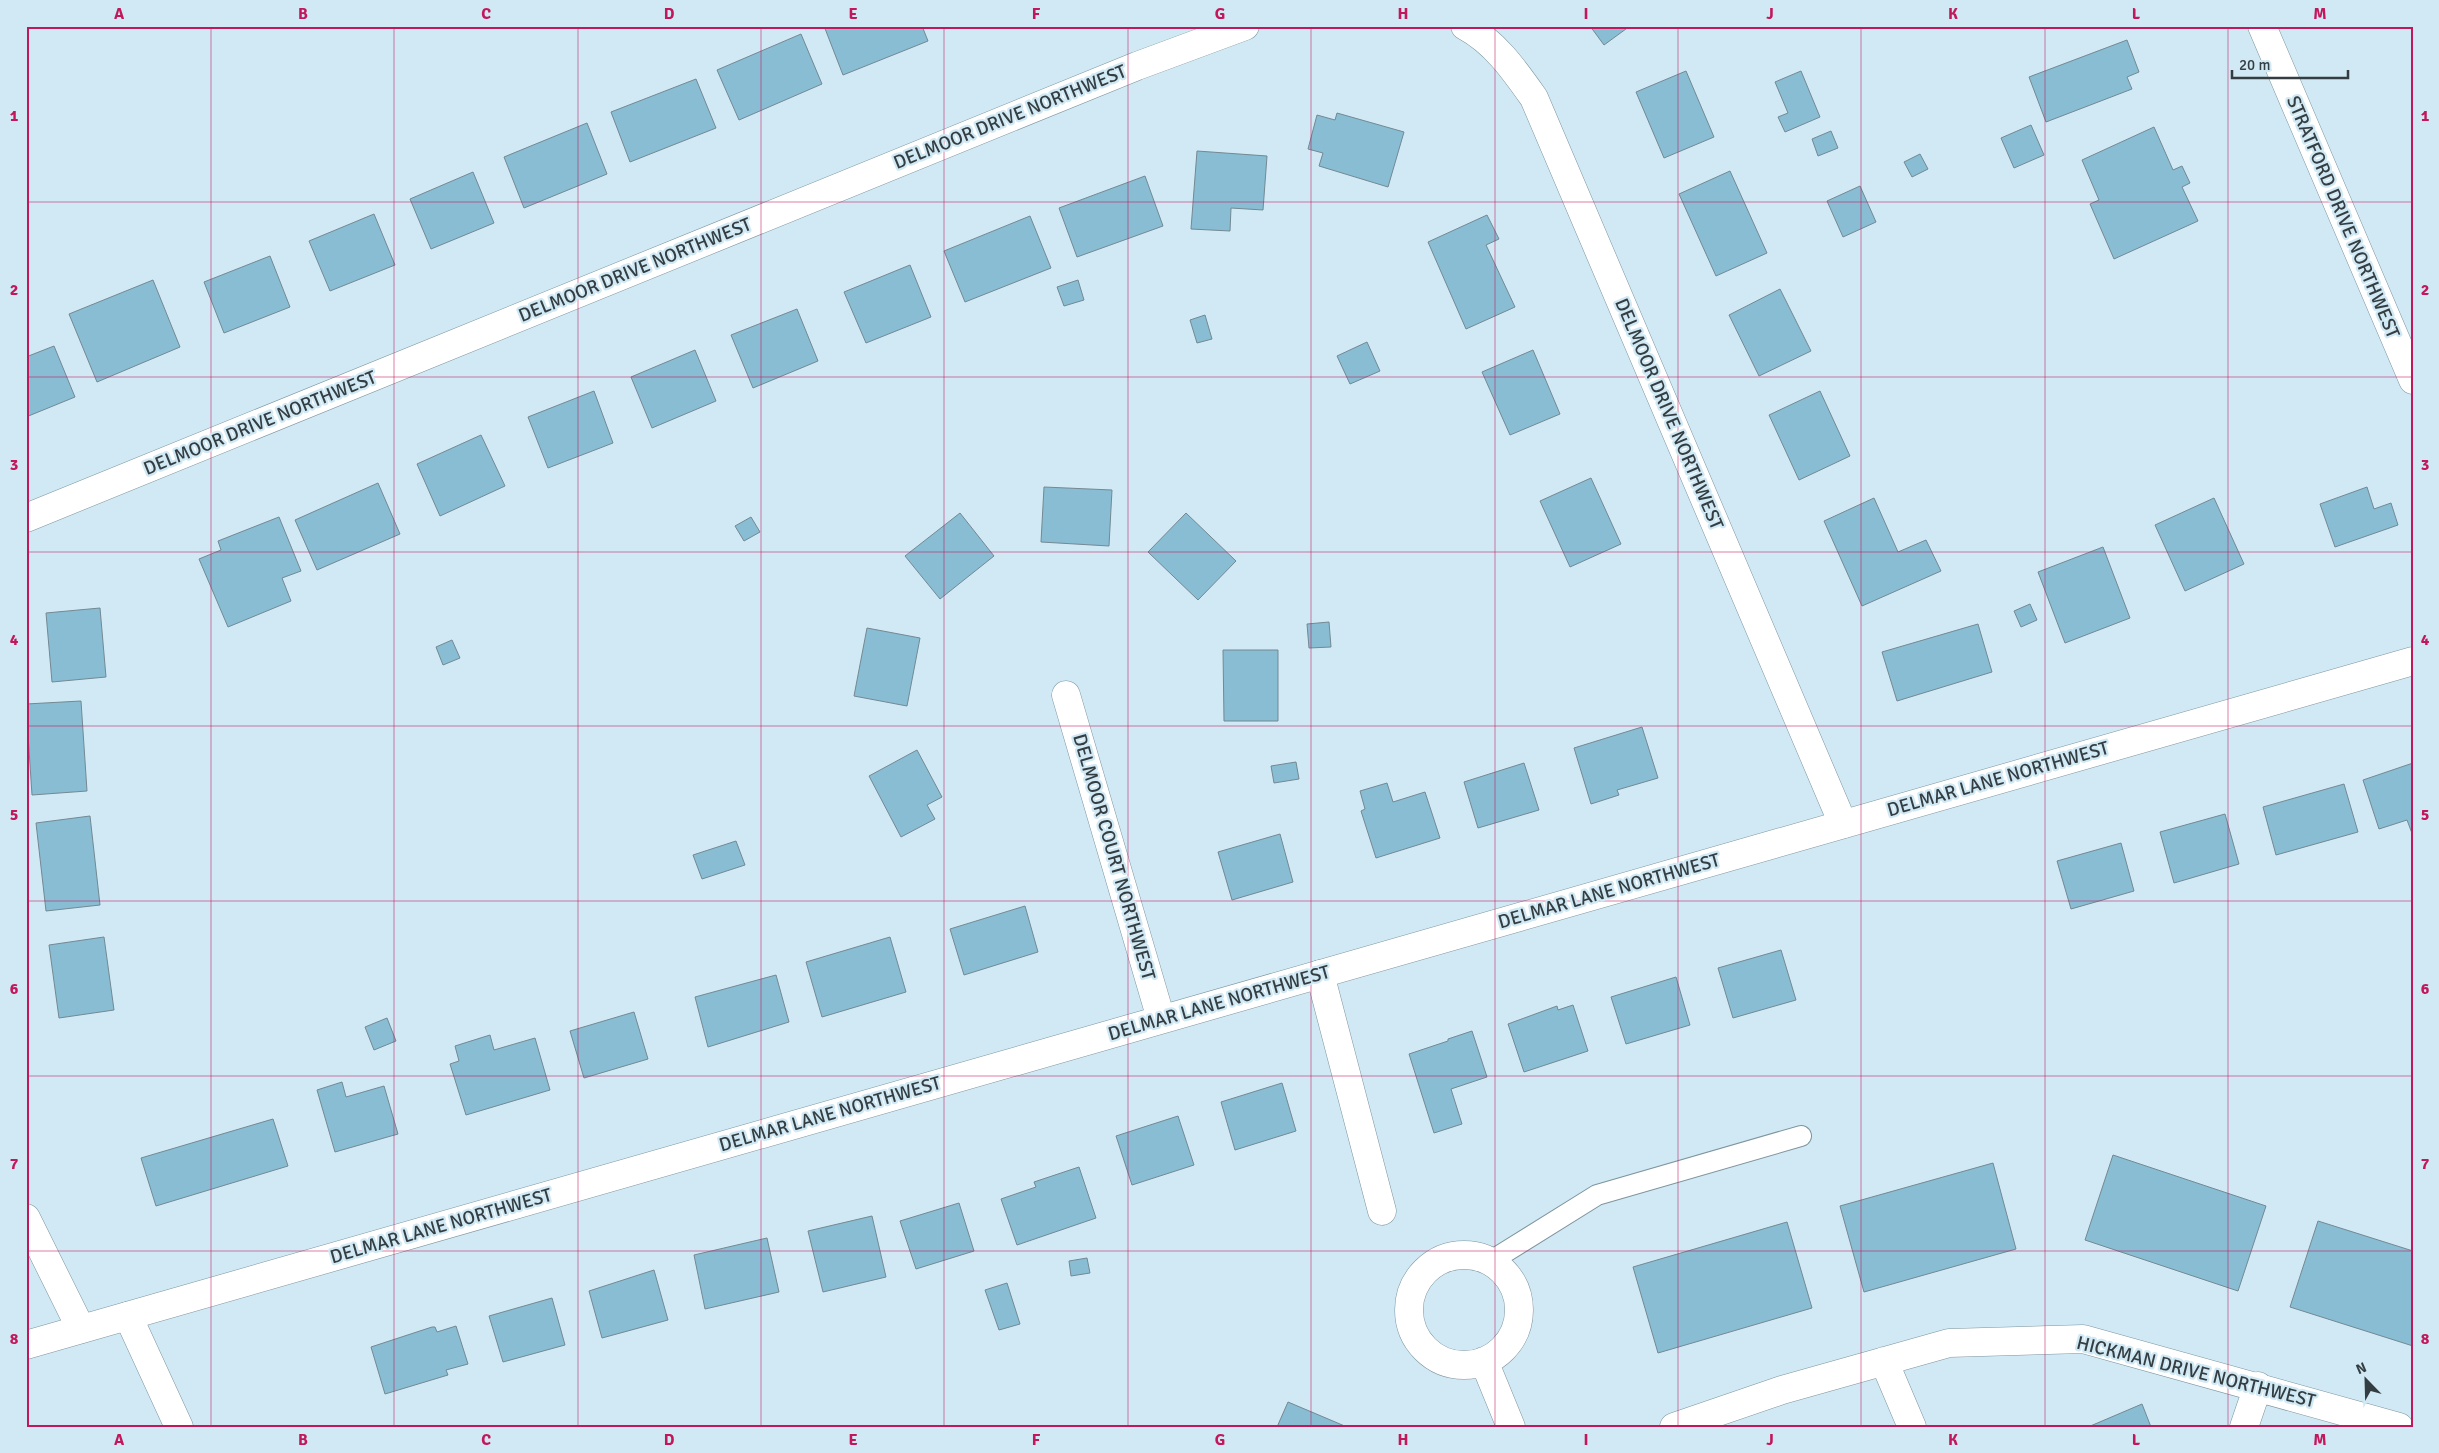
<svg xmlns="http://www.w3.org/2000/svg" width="2439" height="1453" viewBox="0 0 2439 1453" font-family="Signika,sans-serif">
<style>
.building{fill:#88bdd3;stroke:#738993}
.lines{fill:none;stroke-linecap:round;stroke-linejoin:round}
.service-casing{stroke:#7e959f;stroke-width:22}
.minor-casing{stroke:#7e959f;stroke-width:29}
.tertiary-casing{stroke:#7e959f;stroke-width:29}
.service{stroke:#fff;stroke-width:20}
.minor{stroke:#fff;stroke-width:28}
.tertiary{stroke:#fff;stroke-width:28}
.grid{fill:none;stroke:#c2185b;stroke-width:1;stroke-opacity:0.55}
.labels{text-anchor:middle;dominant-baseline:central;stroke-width:4.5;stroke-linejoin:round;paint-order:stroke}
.street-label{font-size:19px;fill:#343e42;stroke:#d0e9f4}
.neatline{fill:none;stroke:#c2185b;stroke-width:2}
.grid-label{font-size:16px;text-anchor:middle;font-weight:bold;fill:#c2185b}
</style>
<rect width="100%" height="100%" fill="#d0e9f4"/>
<path class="building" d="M824,26h98l6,15 -85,34z
M1590,26h40l-26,19z
M801,34l21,50 -83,36 -22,-50z
M2127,40l12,32 -12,5 5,12 -86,33 -17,-45z
M1686,71l28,66 -50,21 -28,-66z
M1801,71l19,46 -35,15 -7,-15 10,-4 -13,-31z
M696,79l20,49 -86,34 -19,-50z
M1337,113l67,19 -16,55 -69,-21 4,-13 -15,-4 9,-34 18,5z
M587,123l20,51 -83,34 -20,-51z
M2031,125l13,30 -30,13 -13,-30z
M2154,127l19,43 9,-4 8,17 -8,4 16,34 -84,38 -24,-55 9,-4 -17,-40z
M1831,131l7,17 -20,8 -6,-17z
M1197,151l70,5 -4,54 -32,-2 -1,23 -39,-2z
M1920,154l8,15 -16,8 -8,-15z
M1730,171l37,82 -51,23 -37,-82z
M473,172l21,51 -63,26 -21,-50z
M1145,176l18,50 -86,31 -18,-49z
M1860,186l16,36 -33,15 -16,-36z
M374,214l21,51 -65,26 -21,-50z
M1487,215l12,24 -13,6 29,62 -49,22 -38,-87z
M1030,216l21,52 -86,34 -21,-51z
M270,256l20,51 -66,26 -20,-51z
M910,265l21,52 -65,26 -22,-51z
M153,280l27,67 -83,35 -28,-68z
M1078,280l6,20 -20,6 -7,-19z
M1780,289l31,62 -52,25 -30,-61z
M797,309l21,52 -65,27 -22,-53z
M1205,315l7,24 -15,4 -7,-23z
M1367,342l13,29 -30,13 -13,-28z
M54,346l21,51 -49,20v-60z
M695,350l21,51 -64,27 -21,-51z
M1533,350l27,64 -50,21 -28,-63z
M594,391l19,52 -65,25 -20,-51z
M1820,391l30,65 -51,24 -30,-65z
M481,435l24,51 -65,30 -23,-52z
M1591,478l30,66 -51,23 -30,-66z
M378,483l22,51 -83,36 -22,-50z
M1044,487l68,3 -3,56 -68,-4z
M2367,487l7,22 17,-6 7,22 -63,22 -15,-43z
M1874,498l24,54 28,-12 15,31 -79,35 -38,-85z
M2214,498l30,66 -59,27 -30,-66z
M960,513l34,43 -54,43 -35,-43z
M1186,513l50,48 -38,39 -50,-48z
M279,517l22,54 -19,7 9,23 -63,26 -29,-68 22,-9 -3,-9z
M751,517l9,15 -16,9 -9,-15z
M2103,547l27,71 -65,25 -27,-71z
M2030,604l7,16 -16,7 -7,-16z
M100,608l6,69 -54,5 -6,-69z
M1329,622l2,25 -22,1 -2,-24z
M1978,624l14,48 -95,29 -15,-49z
M867,628l53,10 -13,68 -53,-10z
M452,640l8,18 -17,7 -7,-18z
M1223,650h55v71h-54z
M81,701l6,90 -55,4 -6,-91z
M1642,727l16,51 -41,12 2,5 -28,9 -17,-56z
M917,750l25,47 -15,8 8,14 -34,18 -32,-61z
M1296,762l3,17 -25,4 -3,-17z
M1524,763l15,47 -61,18 -14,-46z
M2413,763v73l-6,-16 -28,9 -16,-49z
M1387,783l6,19 32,-10 15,46 -64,20 -15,-47 4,-2 -5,-18z
M2344,784l14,48 -82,23 -13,-48z
M2225,814l14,50 -65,19 -14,-51z
M90,816l10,89 -54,6 -10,-88z
M1280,834l13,48 -61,18 -14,-48z
M736,841l9,24 -43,14 -9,-24z
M2121,843l13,48 -63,18 -14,-48z
M1025,906l13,46 -74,23 -14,-46z
M104,937l10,73 -55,8 -10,-73z
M890,937l16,55 -84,25 -16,-55z
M1781,950l15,50 -63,18 -15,-50z
M776,975l13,47 -81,25 -13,-50z
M1676,977l14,48 -64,19 -15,-47z
M1573,1005l15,46 -64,21 -16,-48 49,-18 1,4z
M634,1012l14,47 -64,19 -14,-47z
M387,1018l9,23 -22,9 -9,-23z
M1472,1031l15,46 -36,12 11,35 -28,9 -25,-79 39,-13v-2z
M490,1035l4,15 41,-12 15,52 -84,25 -16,-51 9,-3 -4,-15z
M342,1082l4,15 38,-11 14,48 -63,18 -18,-62z
M1282,1083l14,48 -61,19 -14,-48z
M1178,1116l16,49 -62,20 -16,-49z
M273,1119l15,47 -132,40 -15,-48z
M2113,1155l153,51 -28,85 -153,-51z
M1993,1163l23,86 -152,43 -24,-86z
M1079,1167l17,51 -79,27 -16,-46 35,-12 -2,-5z
M959,1203l15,48 -58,18 -16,-48z
M872,1216l14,61 -63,15 -15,-61z
M2318,1221l95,30v95l-123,-39z
M1787,1222l25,86 -154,45 -25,-86z
M767,1238l12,54 -74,17 -11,-54z
M1087,1258l3,15 -19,3 -2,-15z
M654,1270l14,50 -66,18 -13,-47z
M1007,1283l13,41 -21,6 -14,-40z
M552,1298l13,47 -62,17 -14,-46z
M456,1326l12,38 -22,6 2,5 -63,19 -14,-47 61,-20h3l2,5z
M1288,1402l59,25h-70z
M2142,1404l9,23h-63z"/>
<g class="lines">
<defs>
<path id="service" d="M1491,1261l106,-66 204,-59"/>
<path id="minor" d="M1465,26c30,16 50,45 69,72l309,726
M2262,26l151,354
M26,518l1111,-452 108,-40
M1066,695l95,324
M1320,974l62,237
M26,1218l55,111
M1409 1310a55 55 0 1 1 110 0a55 55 0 1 1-110 0Z
M128,1316l51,111
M1484,1361l27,66
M1884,1361l28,66
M1674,1427l108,-37 167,-47 134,-4 316,88
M2244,1427l14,-41"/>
<path id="tertiary" d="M26,1345l2387,-684"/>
</defs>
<use href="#service" class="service-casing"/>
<use href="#minor" class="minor-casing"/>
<use href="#tertiary" class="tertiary-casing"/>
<use href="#service" class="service"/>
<use href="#minor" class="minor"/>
<use href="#tertiary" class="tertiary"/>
</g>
<path class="grid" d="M211,26v1401M394,26v1401M578,26v1401M761,26v1401M944,26v1401M1128,26v1401M1311,26v1401M1495,26v1401M1678,26v1401M1861,26v1401M2045,26v1401M2228,26v1401M26,202h2387M26,377h2387M26,552h2387M26,726h2387M26,901h2387M26,1076h2387M26,1251h2387"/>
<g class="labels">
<g class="street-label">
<text transform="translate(1010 117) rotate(-22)">DELMOOR DRIVE NORTHWEST</text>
<text transform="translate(2343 217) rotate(67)">STRATFORD DRIVE NORTHWEST</text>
<text transform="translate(635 270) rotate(-22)">DELMOOR DRIVE NORTHWEST</text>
<text transform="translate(1669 414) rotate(67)">DELMOOR DRIVE NORTHWEST</text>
<text transform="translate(260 423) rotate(-22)">DELMOOR DRIVE NORTHWEST</text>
<text transform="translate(1998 779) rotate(-16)">DELMAR LANE NORTHWEST</text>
<text transform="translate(1114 857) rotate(74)">DELMOOR COURT NORTHWEST</text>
<text transform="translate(1609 891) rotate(-16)">DELMAR LANE NORTHWEST</text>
<text transform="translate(1219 1003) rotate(-16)">DELMAR LANE NORTHWEST</text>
<text transform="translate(830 1114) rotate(-16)">DELMAR LANE NORTHWEST</text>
<text transform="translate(441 1226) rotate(-16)">DELMAR LANE NORTHWEST</text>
<text transform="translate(2196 1372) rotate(14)">HICKMAN DRIVE NORTHWEST</text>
</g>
</g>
<rect width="2439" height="1453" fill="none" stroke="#d0e9f4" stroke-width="55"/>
<g transform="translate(2366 1380) rotate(337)" stroke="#d0e9f4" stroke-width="4" paint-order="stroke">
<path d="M0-4L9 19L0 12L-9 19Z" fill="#343e42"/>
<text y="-8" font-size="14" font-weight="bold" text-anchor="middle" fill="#343e42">N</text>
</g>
<path d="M2232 70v8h116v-8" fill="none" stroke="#343e42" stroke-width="2.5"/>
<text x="2239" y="70" font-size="15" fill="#343e42" stroke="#d0e9f4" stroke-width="4" paint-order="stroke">20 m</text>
<rect x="28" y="28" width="2384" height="1398" class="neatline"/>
<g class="grid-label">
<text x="119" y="19">A</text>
<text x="303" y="19">B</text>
<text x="486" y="19">C</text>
<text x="669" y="19">D</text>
<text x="853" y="19">E</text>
<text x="1036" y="19">F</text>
<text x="1220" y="19">G</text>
<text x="1403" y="19">H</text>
<text x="1586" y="19">I</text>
<text x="1770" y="19">J</text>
<text x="1953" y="19">K</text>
<text x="2136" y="19">L</text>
<text x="2320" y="19">M</text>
<text x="14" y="121">1</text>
<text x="2425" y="121">1</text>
<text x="14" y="295">2</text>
<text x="2425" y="295">2</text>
<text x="14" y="470">3</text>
<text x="2425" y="470">3</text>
<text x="14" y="645">4</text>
<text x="2425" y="645">4</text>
<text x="14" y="820">5</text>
<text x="2425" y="820">5</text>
<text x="14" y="994">6</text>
<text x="2425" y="994">6</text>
<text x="14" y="1169">7</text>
<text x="2425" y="1169">7</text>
<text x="14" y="1344">8</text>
<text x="2425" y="1344">8</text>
<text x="119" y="1445">A</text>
<text x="303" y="1445">B</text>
<text x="486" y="1445">C</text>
<text x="669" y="1445">D</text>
<text x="853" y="1445">E</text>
<text x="1036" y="1445">F</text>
<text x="1220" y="1445">G</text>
<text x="1403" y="1445">H</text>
<text x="1586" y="1445">I</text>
<text x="1770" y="1445">J</text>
<text x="1953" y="1445">K</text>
<text x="2136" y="1445">L</text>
<text x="2320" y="1445">M</text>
</g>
</svg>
